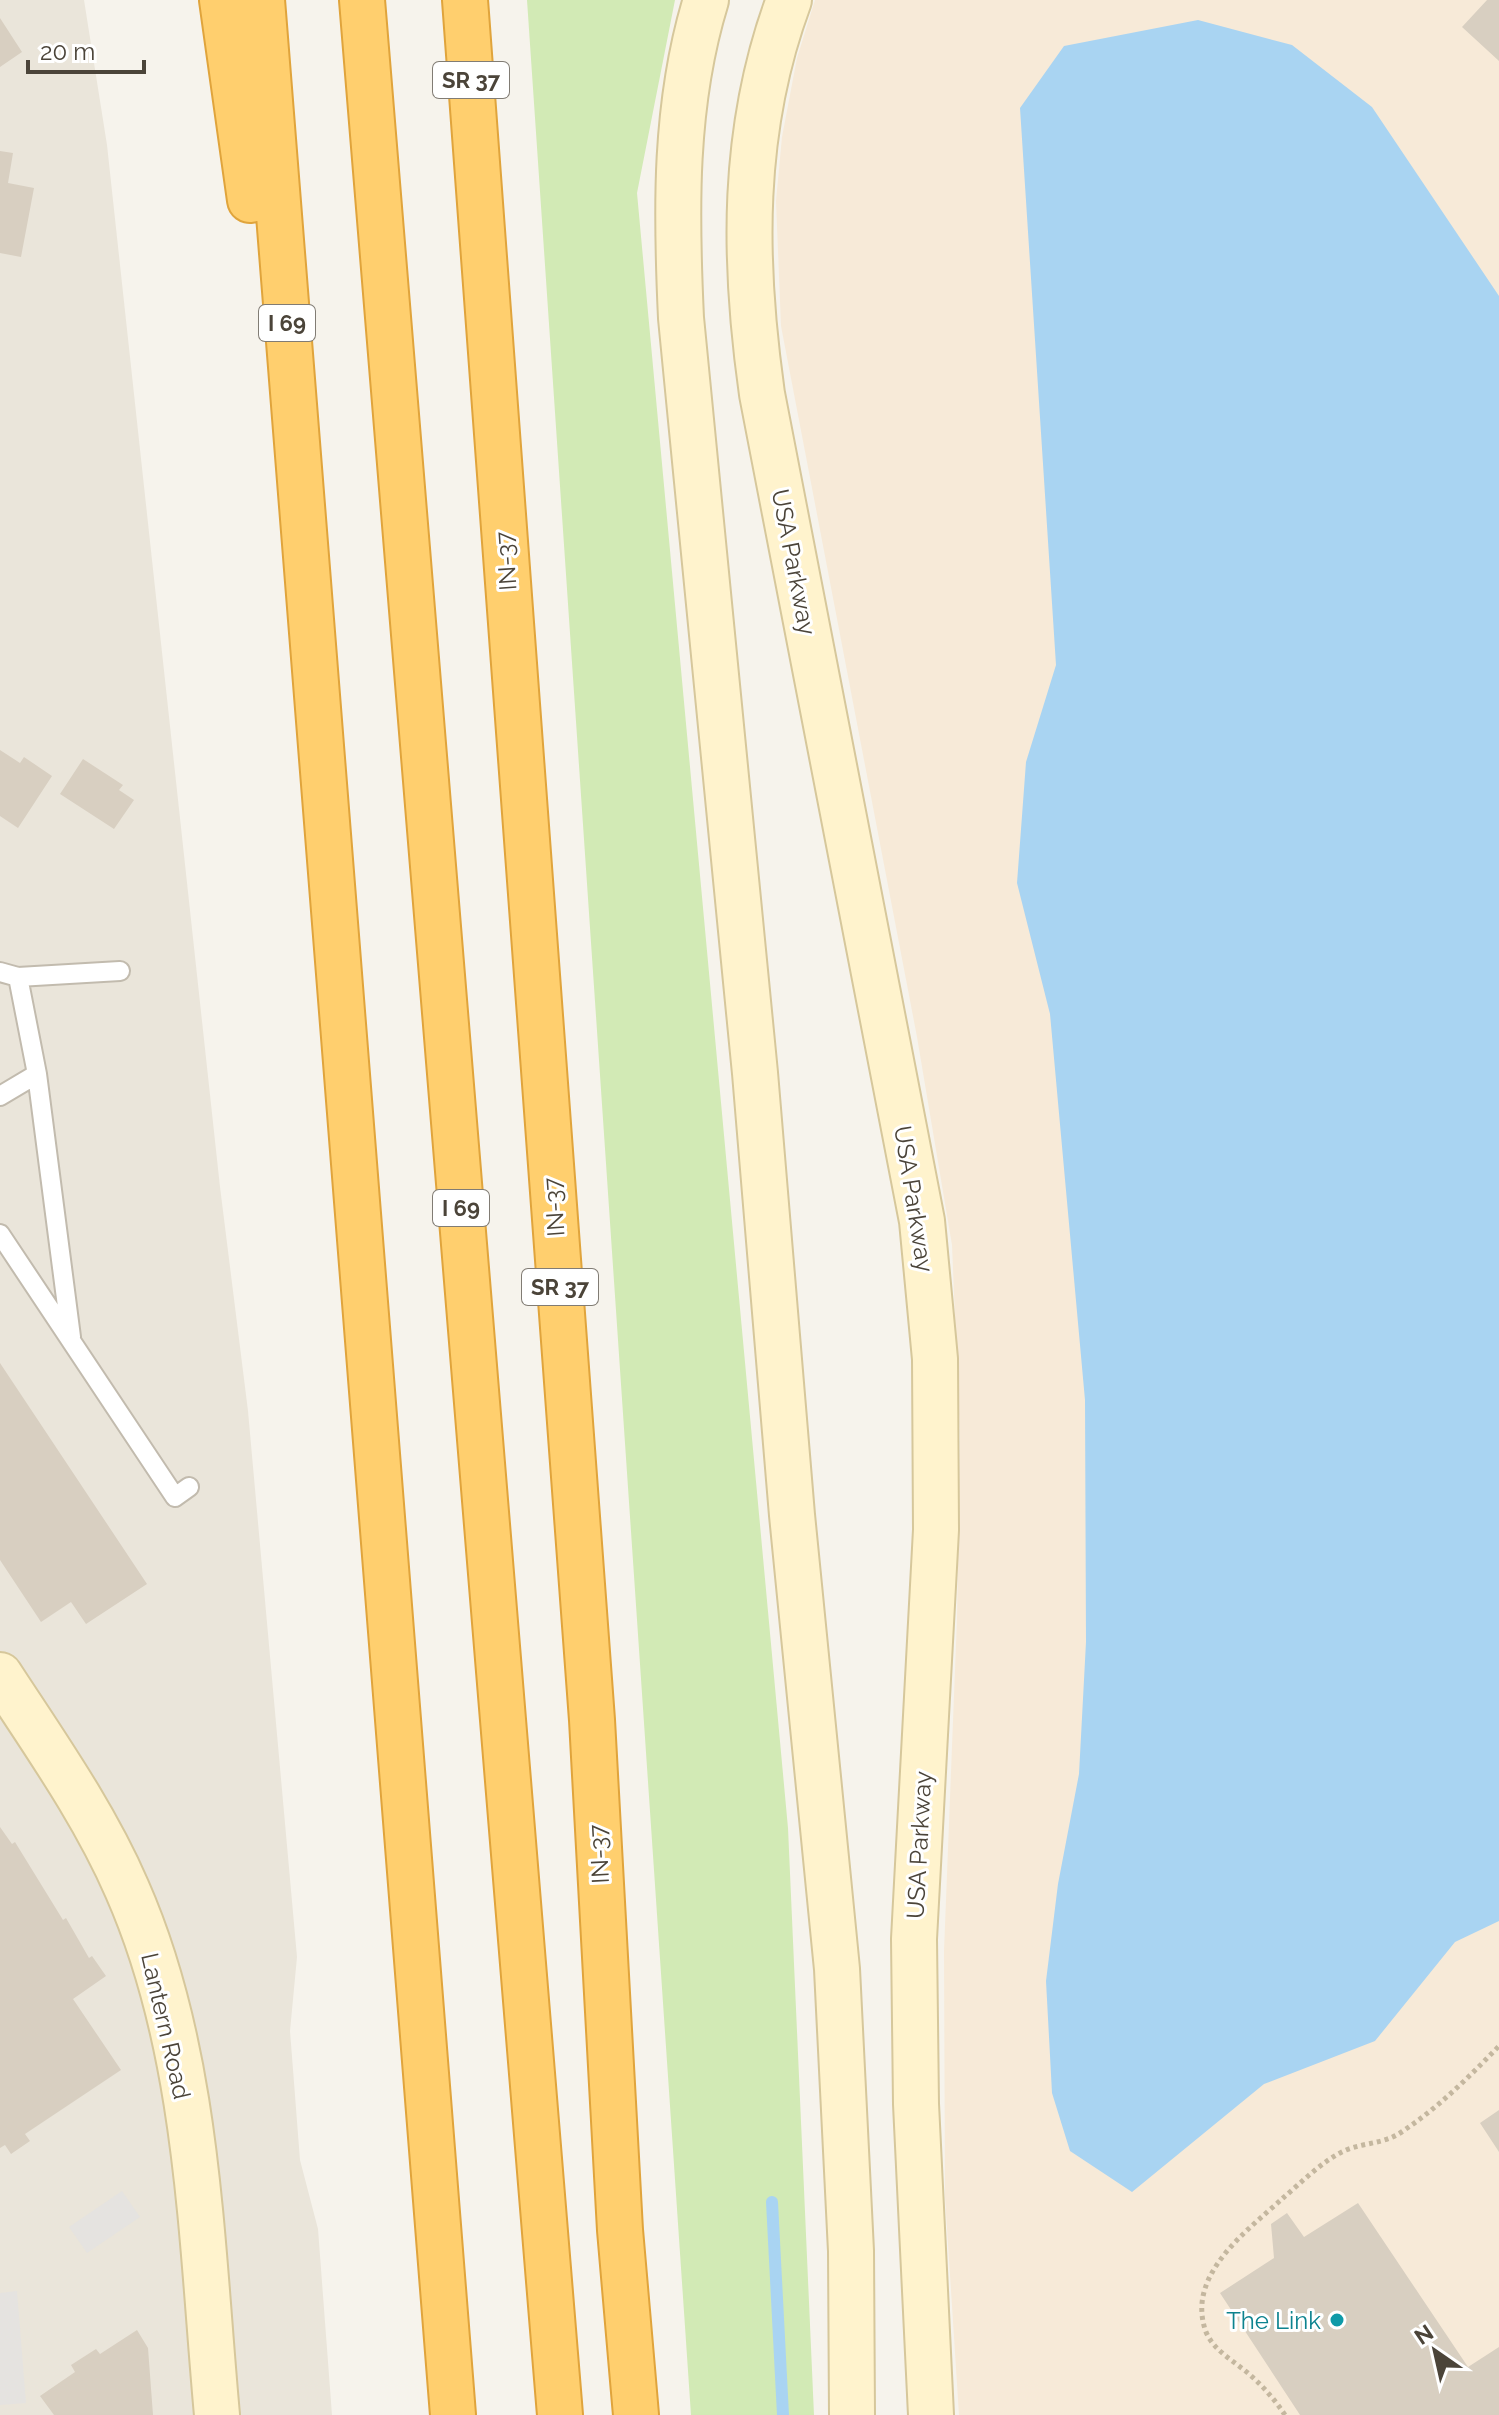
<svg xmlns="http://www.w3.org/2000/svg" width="1499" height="2415" viewBox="0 0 1499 2415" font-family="Raleway,sans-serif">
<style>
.residential{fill:#eae5da}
.commercial{fill:#f7ead8}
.green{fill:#d2eab5}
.parking{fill:#e5e3e0}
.water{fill:#a9d4f2}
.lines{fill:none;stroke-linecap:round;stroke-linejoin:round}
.stream{stroke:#a9d4f2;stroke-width:12}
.building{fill:#d8cfc1}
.lane-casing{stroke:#c2bbae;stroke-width:22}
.secondary-casing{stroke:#d6c79b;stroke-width:48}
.highway-casing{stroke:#e0a43c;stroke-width:48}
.path{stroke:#c4b79f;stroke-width:5;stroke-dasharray:4 4;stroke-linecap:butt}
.lane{stroke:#fff;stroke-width:18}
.secondary{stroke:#fff3cd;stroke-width:44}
.highway{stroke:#ffcf6e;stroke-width:44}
.culture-dot{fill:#0f9aa8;stroke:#fff;stroke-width:3}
.labels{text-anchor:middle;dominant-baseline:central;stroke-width:6;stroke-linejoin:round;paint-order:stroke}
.shield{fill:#fff;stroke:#817c74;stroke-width:2}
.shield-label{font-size:22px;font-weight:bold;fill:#4b4439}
.street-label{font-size:24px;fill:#4b4439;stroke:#fff}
.culture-label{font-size:24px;fill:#0d838f;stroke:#fff;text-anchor:end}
</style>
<rect width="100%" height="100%" fill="#f6f3ec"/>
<path class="residential" d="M0,0h84l23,145 113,1042 28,224 49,546 -7,74 10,129 18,69 14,186h-332z"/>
<path class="commercial" d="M815,0h684v2415h-540l-14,-218 -1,-246 13,-332 3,-181 -8,-193 -35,-208 -136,-711 -5,-125 6,-64 15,-79z"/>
<path class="green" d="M527,0h148l-38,193 151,1635 26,587h-123z"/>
<path class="parking" d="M122,2191l18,26 -53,36 -18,-26z
M17,2291l9,112 -26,2v-112z"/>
<path class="water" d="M1198,20l94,25 80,62 127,189v1625l-44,21 -80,99 -111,43 -132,108 -62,-41 -18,-58 -6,-112 12,-97 21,-110 7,-132 -1,-242 -35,-386 -33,-131 9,-121 30,-97 -36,-557 44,-62z"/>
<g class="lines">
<path class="stream" d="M772,2202l11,213"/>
</g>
<path class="building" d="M1487,0h12v61l-37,-34z
M0,18l22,34 -22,15z
M0,151l13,2 -5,30 26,5 -13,69 -21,-4z
M0,750l20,13 4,-6 28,19 -34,52 -18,-12z
M83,759l40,26 -4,5 15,10 -20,29 -54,-35z
M0,1363l147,221 -61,40 -15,-22 -30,20 -41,-62z
M0,1827l12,17 3,-2 48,78 3,-2 23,40 3,-2 14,20 -33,23 48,71 -96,64 5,7 -19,13 -6,-9 -5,3z
M1499,2110v42l-19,-29z
M1358,2203l110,164 31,-20v68h-199l-80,-122 54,-35 -3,-34 16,-11 17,24z
M137,2330l11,18 5,67h-99l-14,-19 35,-24 -4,-7 25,-16 4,5z"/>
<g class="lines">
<defs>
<path id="lane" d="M0,972l18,5 102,-6
M37,1074l34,263
M0,1096l37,-22 -19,-97
M0,1234l175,263 14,-10"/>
<path id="secondary" d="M706,0c-32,104 -30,211 -25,318l74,755 37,442 45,454 14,282 1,164
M789,0c-48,129 -46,260 -27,394l160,827 13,138 1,171 -22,409 2,165 15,311
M0,1675c45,69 94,138 127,214 72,163 74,352 90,526"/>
<path id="highway" d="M222,0l28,200
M262,0l191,2415
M362,0l198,2415
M465,0l127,1720 28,510 16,185"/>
</defs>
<use href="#lane" class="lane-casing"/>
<use href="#secondary" class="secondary-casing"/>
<use href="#highway" class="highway-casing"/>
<path class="path" d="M1285,2415c-10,-15 -22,-29 -36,-41 -15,-13 -35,-23 -43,-42 -21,-57 41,-101 77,-134 19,-16 40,-38 63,-48 20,-8 39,-6 57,-19 36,-24 66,-54 96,-85"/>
<use href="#lane" class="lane"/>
<use href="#secondary" class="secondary"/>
<use href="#highway" class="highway"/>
</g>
<circle class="culture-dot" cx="1337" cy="2320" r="8"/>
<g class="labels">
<g class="shield">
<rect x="433" y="62" width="76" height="36" rx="6"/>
<rect x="259" y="305" width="56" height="36" rx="6"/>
<rect x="433" y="1190" width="56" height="36" rx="6"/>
<rect x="522" y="1269" width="76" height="36" rx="6"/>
</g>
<g class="shield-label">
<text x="471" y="80">SR 37</text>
<text x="287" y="323">I 69</text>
<text x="461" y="1208">I 69</text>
<text x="560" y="1287">SR 37</text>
</g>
<g class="street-label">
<text transform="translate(506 561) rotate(-94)">IN-37</text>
<text transform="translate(794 562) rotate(79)">USA Parkway</text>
<text transform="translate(914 1199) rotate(81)">USA Parkway</text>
<text transform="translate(554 1207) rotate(-94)">IN-37</text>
<text transform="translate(919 1845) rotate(-87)">USA Parkway</text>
<text transform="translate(599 1854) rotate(-93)">IN-37</text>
<text transform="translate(166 2026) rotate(77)">Lantern Road</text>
</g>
<g class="culture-label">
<text x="1321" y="2320">The Link</text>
</g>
</g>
<g transform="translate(1435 2351) rotate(326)" stroke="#ffffff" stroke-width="6" paint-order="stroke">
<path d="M0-6L14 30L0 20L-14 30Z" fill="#4b4439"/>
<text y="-12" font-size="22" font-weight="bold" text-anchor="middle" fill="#4b4439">N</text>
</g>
<path d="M28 60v12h116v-12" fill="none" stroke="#4b4439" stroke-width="4"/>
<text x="40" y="60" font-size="24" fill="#4b4439" stroke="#ffffff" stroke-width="6" paint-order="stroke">20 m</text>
</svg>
